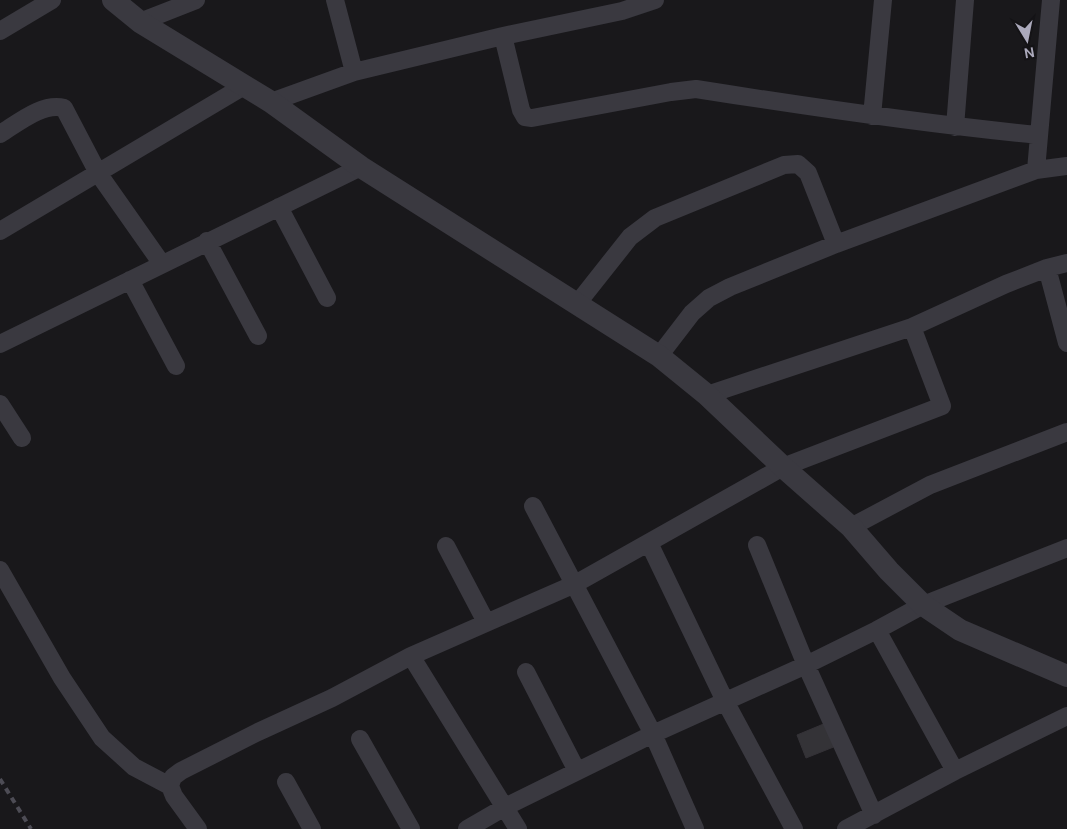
<svg xmlns="http://www.w3.org/2000/svg" width="1067" height="829" viewBox="0 0 1067 829" font-family="'DM Sans',sans-serif">
<style>
.building{fill:#343337;stroke:#343237}
.lines{fill:none;stroke-linecap:round;stroke-linejoin:round}
.minor{stroke:#3a3940;stroke-width:18}
.tertiary{stroke:#3a3940;stroke-width:22}
.rail{stroke:#4d4c55;stroke-width:4;stroke-dasharray:6 5;stroke-linecap:butt}
</style>
<rect width="100%" height="100%" fill="#19181b"/>
<path class="building" d="M826,723l10,23 -30,12 -9,-23z"/>
<g class="lines">
<path class="minor" d="M335,0l19,72
M140,22l56,-22
M0,31l52,-31
M503,36l18,74 4,7 7,1 139,-26 25,-3c114,18 227,35 342,46
M271,102l83,-30 149,-36 119,-25 33,-11
M872,116l11,-116
M955,127l10,-127
M0,134c18,-11 43,-32 64,-26l34,65 64,91
M1036,170l15,-170
M279,207l48,91
M0,231l244,-145
M207,241l51,95
M1047,268l20,75
M130,280l46,86
M577,304l53,-67 25,-19 129,-53 14,-1 10,9 28,71
M0,344l361,-177
M659,356l33,-43 17,-15 21,-11 106,-43 200,-74 31,-4
M707,395l205,-68 94,-43 41,-16 20,-5
M0,404l22,34
M533,506l120,228 42,95
M851,527l79,-42 137,-53
M649,543l76,158 69,128
M757,545l49,120 68,150
M446,546l40,76
M0,570l62,108 40,60 32,29 36,19
M877,630l78,141
M411,656l107,173
M526,672l51,99
M360,739l51,90
M286,782l26,47
M198,829l-24,-33 -4,-10 3,-9 8,-6 77,-39 74,-34 79,-42 164,-72 208,-117 159,-61 -30,-79
M467,829l38,-22 148,-73 153,-69 71,-35 46,-25 144,-57
M846,829l109,-58 112,-55"/>
<path class="tertiary" d="M113,0l27,22 131,80 90,65 298,189 48,39 76,72 68,60 38,44 34,34 37,25 107,46"/>
<path class="rail" d="M0,779l31,50"/>
</g>
<g transform="translate(1027 40) rotate(170)" stroke="#141316" stroke-width="4" paint-order="stroke">
<path d="M0-4L9 19L0 12L-9 19Z" fill="#aba9bb"/>
<text y="-8" font-size="14" font-weight="bold" text-anchor="middle" fill="#aba9bb">N</text>
</g>
</svg>
